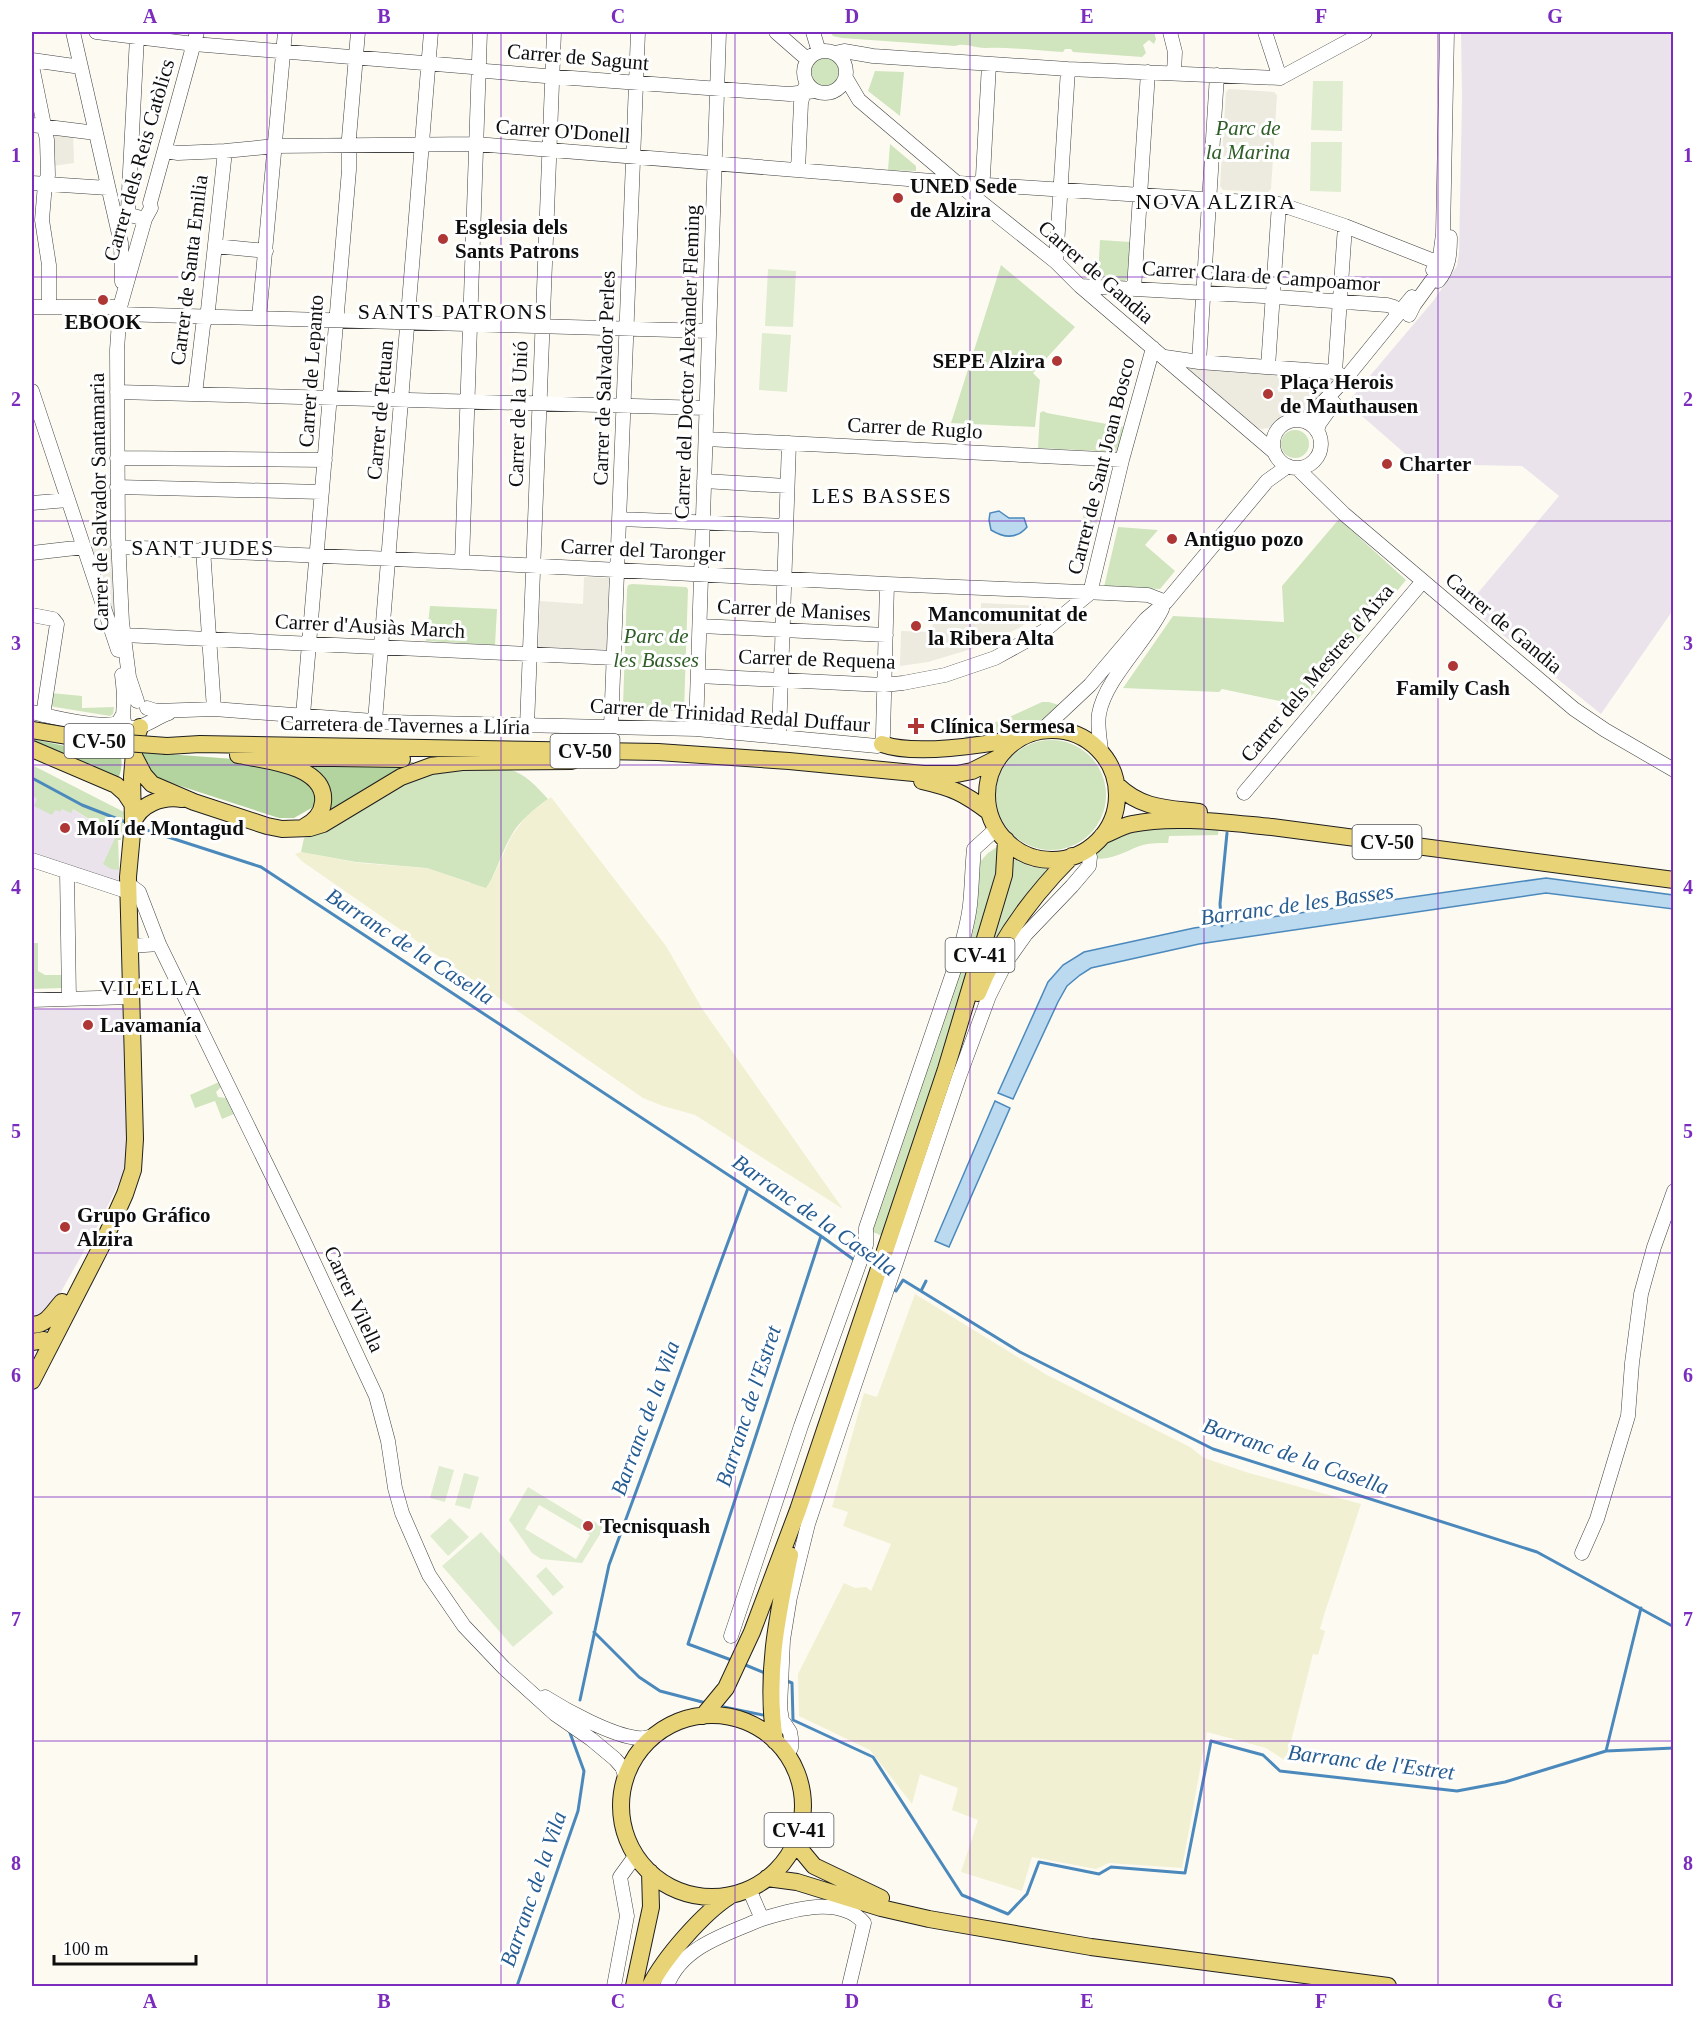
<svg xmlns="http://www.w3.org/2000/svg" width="1705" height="2018" viewBox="0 0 1705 2018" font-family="Georgia,serif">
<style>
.industrial{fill:#ebe3ec}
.farmland{fill:#f1f0d3}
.green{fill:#d0e4be}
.forest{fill:#b3d39f}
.pitch{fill:#e0eccf;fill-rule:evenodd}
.plaza{fill:#edeae0}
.water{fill:#bbd9ef;stroke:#4b89bd;stroke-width:1.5}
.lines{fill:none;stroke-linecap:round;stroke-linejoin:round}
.stream{stroke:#4b89bd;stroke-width:3}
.minor-casing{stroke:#414141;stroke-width:15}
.major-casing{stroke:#1f1f1f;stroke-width:18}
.minor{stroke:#fff;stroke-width:14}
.major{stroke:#e8d376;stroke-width:16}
.major-bridge-casing{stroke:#1f1f1f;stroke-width:18;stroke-linecap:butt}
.major-bridge{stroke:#e8d376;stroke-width:16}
.grid{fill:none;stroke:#7b2cbf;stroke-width:1.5;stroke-opacity:0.55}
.poi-dot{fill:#ae3736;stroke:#fff;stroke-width:2}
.labels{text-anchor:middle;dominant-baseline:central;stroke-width:6;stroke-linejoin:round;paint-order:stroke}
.shield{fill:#fff;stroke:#565656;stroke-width:1.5}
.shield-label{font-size:20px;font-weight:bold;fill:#0e0e0e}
.street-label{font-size:21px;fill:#0e0e0e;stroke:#fff}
.park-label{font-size:21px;font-style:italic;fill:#2e5e26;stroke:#fff}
.poi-label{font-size:21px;font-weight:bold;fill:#0e0e0e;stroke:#fff;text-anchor:start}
.neighbourhood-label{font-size:22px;letter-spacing:1.5px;fill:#0e0e0e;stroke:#fff}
.water-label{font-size:22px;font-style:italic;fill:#265c91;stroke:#fff}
.neatline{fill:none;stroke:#7b2cbf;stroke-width:2}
.grid-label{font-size:20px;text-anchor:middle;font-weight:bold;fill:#7b2cbf}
</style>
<rect width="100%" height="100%" fill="#fdfbf1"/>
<path class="industrial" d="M1461,32h212l-1,48 2,4 -1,526 -72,104 -134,-108 92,-110 -37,-30 -105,-2 -70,-61 87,-103 23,-34 2,-13 3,-154z
M32,795l27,17 2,-3h12l45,30 1,43 -87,-30z
M122,1008l5,146 -2,17 -32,64 -40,71 -5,7 -16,7v-310z"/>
<path class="farmland" d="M551,797l115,149 37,64 140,199 -148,-94 -32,-9 -20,-8 -340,-236 -8,-8 6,-2 58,11 68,5 43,15 23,-6 18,-40 16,-22z
M915,1294l132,81 143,72 14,11 45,15 112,31 -36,108 -5,17 5,2 -7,24 -5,-1 -27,107 -20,-13 -59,-16 -25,136 -73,-5 -13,6 -64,-12 -10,34 -61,-19 17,-52 -26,-10 6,-22 -38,-14 -8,30 -42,-54 -71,-34 -1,-42 46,-91 11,5 11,-1 5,4 20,-47 -48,-18 5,-14 -16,-5 32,-114 13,4z"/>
<path class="green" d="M830,32h324l2,7 -2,5 -5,-4 -6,5 3,8 -4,4 -69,-5 -2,-3h-6l-2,3c-25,-1 -51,-5 -76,-4 -11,1 -21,-6 -32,-2l-113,-8 -9,-2z
M811 72a14 14 0 1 1 28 0a14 14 0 1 1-28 0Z
M875,71l29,1 -4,44 -32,-25z
M890,144l26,22v5l-28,-1z
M1100,240l30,2 -2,36 -3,3 -27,-2z
M1001,265l74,62 -42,46 7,7 -5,47 -84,-4z
M1043,411l4,2 76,14 -5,25 -80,-4 2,-35z
M1281 444a14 14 0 1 1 28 0a14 14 0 1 1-28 0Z
M1339,519l67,61 -103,126 -81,-17 -3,3 -96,-4 50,-72 111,6 -2,-36z
M1118,527l40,3 -13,15 30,26 -15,18 -56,-2z
M632,584l54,3 2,2 -4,122h-56l-4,-2 -1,-3 4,-117 1,-4z
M430,606l67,3 -2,36 -69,-4z
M51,693l31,3v12l32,-1 -1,7 -3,2 -61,-10z
M1042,702h7l13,4 -24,18 -20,7 -53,8 1,-7 39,-13z
M996 795a55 55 0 1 1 110 0a55 55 0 1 1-110 0Z
M32,765l92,47 -3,28h-3l1,30 -8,-1 -8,-5 12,-26 -14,-7 -4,-7 -24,-15 -2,4 -9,-4 -2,3 -5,-2 -3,5 -18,-9 3,-7 -5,-4z
M507,769c17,3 30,18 41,30 -15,11 -28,21 -37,37 -10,17 -14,36 -25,52l-59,-20 -71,-6 -55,-10 3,-14 25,-7 66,-44 46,-17z
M1169,827h50l-1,8 -49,1 -1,7c-8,0 -17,0 -25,2 -14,4 -33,17 -48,13l-1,-4 15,-12 17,-11z
M997,847l3,6 -34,138 -84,245 -11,-5 108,-368 9,-10z
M1011,858l21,9 20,2 -71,104z
M32,943h6v28l7,4h17v13l-30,1z
M219,1082l2,5 -5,5 2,5 8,1 8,16 -12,5 -7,-18 -20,7 -5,-13z"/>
<path class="forest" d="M32,739l33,7 56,7c1,11 1,18 -4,28l-85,-37z
M141,752l106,8 62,21 7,12 -1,13 -21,12h-15l-114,-37 -13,-7z
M306,762h108l-88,51c2,-29 5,-32 -20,-51z"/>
<path class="pitch" d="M1313,81h30l-1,50 -31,-1z
M1311,142h31l-1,50 -31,-1z
M768,269l28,2 -3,56 -28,-1z
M762,333l29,2 -4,57 -28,-2z
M1085,509l15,2 -8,29 -14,-4z
M439,1466l15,4 -9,32 -15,-4z
M464,1473l15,4 -9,32 -15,-4z
M528,1487l61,37 3,-4 12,8 -22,35 -41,-4 -9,-6 -23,-33zM539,1505l51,30 -14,24 -51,-30z
M450,1518l19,19 -21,19 -18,-20z
M481,1532l72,81 -40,34 -71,-81z
M546,1567l18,20 -11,9 -17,-20z"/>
<path class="plaza" d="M1229,89l45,3 3,3 -6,94 -3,3 -45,-2 -3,-4 6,-94z
M42,129l31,4 1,30 -21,3 3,15 -15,-4 2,-27z
M1188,365l146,13 1,3 -32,34 -21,3 -14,10 -7,1 -8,-3 -69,-58z
M112,539l6,83 -5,4 -26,-82z
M584,577l25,1 -2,72 -69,-3 2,-46 43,3z
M981,603l64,3v5l-26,17 -41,19 -50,15 -28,4 1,-35 31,1 1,-23 48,1z"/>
<path class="water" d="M999,511l10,7h15l3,9c-10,12 -23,11 -36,3l-2,-10 1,-7z
M1546,878l127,17v14l-127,-16 -347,51 -108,24 -11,7 -13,11 -9,16 -45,97 -15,-6 50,-111 15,-17 21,-13 110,-24z
M995,1101l15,7 -61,139 -14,-6z"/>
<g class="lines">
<path class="stream" d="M32,778l50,27 46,18
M137,827l124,40 560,369 36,26
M1222,926l-2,-22 7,-71
M891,1287l5,4 7,-11 117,72 193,97 324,103 137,75
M921,1291l5,-10
M594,1632l45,45 21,14 46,12
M734,1661l-46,-17 133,-408
M743,1664l22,9
M785,1680l7,3 1,37 80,37 89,138 46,19 19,-20 12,-32 60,12 12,-7 74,6 26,-132 52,14 17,16 177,20 48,-9 101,-31 68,-3
M580,1700l29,-135 139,-377
M719,1706l49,10
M1606,1751l35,-143
M517,1986l61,-175 6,-40 -14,-38"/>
<defs>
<path id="minor" d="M73,32l48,211 1,39
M96,32l98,12 278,23 14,4 59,5 244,18 27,-3
M776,32l32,28
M813,32l6,20
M1170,32l5,20 -1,21
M1265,32l15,46
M137,37l-9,173 2,5 15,4
M804 72a21 21 0 1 1 42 0a21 21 0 1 1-42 0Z
M835,53l9,-2 29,5 195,13 212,9 85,-46
M32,60l49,7
M32,66l15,74 1,35 -3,9 -3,36 7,45v42
M846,78l13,22 98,83 99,79 24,24 193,165
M32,125l56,7 7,-1
M165,151l13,2 47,-2 51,-5 200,-2 481,39 322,21 66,22 89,35 4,7v4l-24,33 -5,10
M798,170l3,-67 4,-16
M32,183l76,5
M976,193l7,-17 6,-112
M215,246l51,5
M1056,262l12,-193
M1433,270l7,-13 3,-23 4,-202
M1438,281c11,-13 12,-27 12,-44
M1080,286l183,10 124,9 7,2 3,8
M1134,289l14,-217
M32,307h88
M119,314l590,17
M259,318l26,-286
M1165,357l34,5 136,10 11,6
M1199,362l18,-287
M1268,367l11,-163
M1335,372l10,-146
M32,391l86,259
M117,392l589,16
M195,394l8,-68 5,-16 17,-159
M1273 444a24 24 0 1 1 48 0a24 24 0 1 1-48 0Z
M1303,421l6,-4 37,-39 66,-81
M1317,431l2,-7 15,-21
M706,439l416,21
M117,458l208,2
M1297,468l47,46 230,195 31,21 69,40
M704,481l83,5
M117,487l205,5
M32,503l36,-3
M620,519l166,7
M118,547l344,15 425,22 219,9 42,2 18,7
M203,549l11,160
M32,553l52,-6
M462,562l18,-530
M32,615l21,4 4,5 -14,91
M700,626l186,9
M123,635l491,23
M122,675c1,8 2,16 2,25 0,10 -6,32 14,27 10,-2 21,-11 31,-14
M698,676l186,9 19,-2 42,-8 50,-17 49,-27 46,-38 32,-133 31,-112
M137,701l-8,-24 -7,-55 -4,-84 -1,-188 3,-43 25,-88 6,-11 -1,-5 47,-171
M147,708l9,3 58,-2 173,13 309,7 181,17 5,-2 1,-10 4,-150
M32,712c19,5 68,17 86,11l4,-7
M303,715l46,-545v-32l9,-106
M375,721l56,-689
M527,726l27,-694
M611,727l27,-695
M696,729l23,-697
M1041,731l49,-46 56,-66 20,-17 101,-121 21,-15
M779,735l10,-292
M1101,751c-1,-12 -4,-25 -2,-37 6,-35 47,-72 63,-105
M1244,793l179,-212
M32,860l97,32
M67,872l2,127
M128,884l11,8 20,52 143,293 74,159 12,45 7,47 7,25 27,62 35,51 40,42 51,46 36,25 24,20 7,8 4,11
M130,946l29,-2
M32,1000l99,-3
M1582,1553l15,-34 31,-103 4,-53 9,-69 13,-47 20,-56
M731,1636l70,-210 65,-181v-17l91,-267c5,-18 11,-37 13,-56 2,-18 2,-37 4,-56l22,-20
M545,1697c22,14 66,38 92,41 7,1 13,-1 19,-3
M787,1754l4,-6v-10l-1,-6 -8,-12 -2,-12 3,-68 7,-43 18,-73 32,-96 119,-351 30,-81 17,-34 20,-28 46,-48 17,-20 1,-9 -4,-7
M762,1919c30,-9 78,-24 102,4l-15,63
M614,1986l13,-70 -7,-39 16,-22
M667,1986c14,-39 59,-52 95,-67l-13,-30"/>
<path id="major" d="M987 795a65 65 0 1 1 130 0a65 65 0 1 1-130 0Z
M882,744c33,12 102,1 137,-6
M167,746l33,-2 458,8 131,9 135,13h33l15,-3 26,-13
M32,749l84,36 9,8 8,12
M238,755c25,5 89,10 85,47 -1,12 -9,20 -19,25
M134,756l10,19 8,9 42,18 73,24 15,3 28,-1 13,-4 78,-47 30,-11 31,-4 110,-1
M266,757l136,2
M922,781c31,7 42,12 67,31
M1117,785c25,24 49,23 82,27
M133,823c7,-19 29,-27 49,-24
M1102,836c10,-4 20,-10 30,-12 42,-9 97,-1 140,3l402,53
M978,993c20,-50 55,-98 94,-137
M32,1325c15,0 20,-12 30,-23
M32,1342l12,-2
M32,1381l71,-138 22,-49 8,-24 2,-31 -7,-262 5,-54 -1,-46 3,-36 5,-14
M621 1806a91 91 0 1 1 182 0a91 91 0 1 1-182 0Z
M703,1716l23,-28 26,-56 46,-122 148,-441 58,-194 2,-35
M775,1741c-10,-65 2,-123 15,-186
M795,1843l19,23 67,32
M767,1878l30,4 84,26 48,11 162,28 297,39
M634,1986l17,-79 -1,-35
M650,1986c14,-28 53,-73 80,-90"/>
</defs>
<use href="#minor" class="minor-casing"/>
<use href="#major" class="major-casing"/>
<use href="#minor" class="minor"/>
<use href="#major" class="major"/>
<defs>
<path id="major-bridge" d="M32,730l66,11 69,5"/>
</defs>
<use href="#major-bridge" class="major-bridge-casing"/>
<use href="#major-bridge" class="major-bridge"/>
</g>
<path class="grid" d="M267,32v1954M501,32v1954M735,32v1954M970,32v1954M1204,32v1954M1438,32v1954M32,277h1642M32,521h1642M32,765h1642M32,1009h1642M32,1253h1642M32,1497h1642M32,1741h1642"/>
<g class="poi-dot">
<circle cx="898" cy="198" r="6"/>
<circle cx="443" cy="239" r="6"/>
<circle cx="103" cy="300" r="6"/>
<circle cx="1057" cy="361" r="6"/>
<circle cx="1268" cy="394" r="6"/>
<circle cx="1387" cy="464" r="6"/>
<circle cx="1172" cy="539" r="6"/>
<circle cx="916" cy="626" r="6"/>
<circle cx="1453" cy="666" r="6"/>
<path d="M913 717h6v6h6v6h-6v6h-6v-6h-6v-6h6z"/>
<circle cx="65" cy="828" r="6"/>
<circle cx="88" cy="1025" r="6"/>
<circle cx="65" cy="1227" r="6"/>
<circle cx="588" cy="1526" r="6"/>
</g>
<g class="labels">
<g class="shield">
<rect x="64.5" y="724" width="69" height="34" rx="4.5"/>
<rect x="550.5" y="734" width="69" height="34" rx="4.5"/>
<rect x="1352.5" y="825" width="69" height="34" rx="4.5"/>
<rect x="945.5" y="938" width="69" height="34" rx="4.5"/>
<rect x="764.5" y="1813" width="69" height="34" rx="4.5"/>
</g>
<g class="shield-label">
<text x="99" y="741">CV-50</text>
<text x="585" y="751">CV-50</text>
<text x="1387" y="842">CV-50</text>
<text x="980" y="955">CV-41</text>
<text x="799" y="1830">CV-41</text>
</g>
<g class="street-label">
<text transform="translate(578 57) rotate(5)">Carrer de Sagunt</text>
<text transform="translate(563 131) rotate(4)">Carrer O'Donell</text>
<text transform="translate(139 160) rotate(-74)">Carrer dels Reis Catòlics</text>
<text transform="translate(189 270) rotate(-83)">Carrer de Santa Emilia</text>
<text transform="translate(1096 272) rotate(41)">Carrer de Gandia</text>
<text transform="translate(1261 276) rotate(4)">Carrer Clara de Campoamor</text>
<text transform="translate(687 362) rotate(-88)">Carrer del Doctor Alexànder Fleming</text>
<text transform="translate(311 371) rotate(-86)">Carrer de Lepanto</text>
<text transform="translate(604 378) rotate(-88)">Carrer de Salvador Perles</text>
<text transform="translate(380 410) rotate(-85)">Carrer de Tetuan</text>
<text transform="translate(518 414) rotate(-88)">Carrer de la Unió</text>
<text transform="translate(915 428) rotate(3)">Carrer de Ruglo</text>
<text transform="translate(1101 466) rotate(-76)">Carrer de Sant Joan Bosco</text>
<text transform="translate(99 502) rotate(-91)">Carrer de Salvador Santamaria</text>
<text transform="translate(643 550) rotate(3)">Carrer del Taronger</text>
<text transform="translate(794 610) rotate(3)">Carrer de Manises</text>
<text transform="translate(1504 623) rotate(40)">Carrer de Gandia</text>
<text transform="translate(370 626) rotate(3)">Carrer d'Ausiàs March</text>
<text transform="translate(817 659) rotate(2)">Carrer de Requena</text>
<text transform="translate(1317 673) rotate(-50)">Carrer dels Mestres d'Aixa</text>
<text transform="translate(730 715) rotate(4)">Carrer de Trinidad Redal Duffaur</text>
<text transform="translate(405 725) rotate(1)">Carretera de Tavernes a Llíria</text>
<text transform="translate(354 1299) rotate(65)">Carrer Vilella</text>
</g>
<g class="park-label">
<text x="1248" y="128">Parc de<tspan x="1248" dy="24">la Marina</tspan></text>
<text x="656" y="636">Parc de<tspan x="656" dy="24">les Basses</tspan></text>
</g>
<g class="poi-label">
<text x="910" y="186">UNED Sede<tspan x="910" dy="24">de Alzira</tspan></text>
<text x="455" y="227">Esglesia dels<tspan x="455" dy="24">Sants Patrons</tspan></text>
<text x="103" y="322" text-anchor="middle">EBOOK</text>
<text x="1045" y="361" text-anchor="end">SEPE Alzira</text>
<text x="1280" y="382">Plaça Herois<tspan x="1280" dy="24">de Mauthausen</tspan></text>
<text x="1399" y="464">Charter</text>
<text x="1184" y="539">Antiguo pozo</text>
<text x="928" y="614">Mancomunitat de<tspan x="928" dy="24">la Ribera Alta</tspan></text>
<text x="1453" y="688" text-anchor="middle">Family Cash</text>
<text x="930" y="726">Clínica Sermesa</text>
<text x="77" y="828">Molí de Montagud</text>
<text x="100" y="1025">Lavamanía</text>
<text x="77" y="1215">Grupo Gráfico<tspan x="77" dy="24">Alzira</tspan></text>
<text x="600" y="1526">Tecnisquash</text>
</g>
<g class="neighbourhood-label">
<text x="1216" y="201">NOVA ALZIRA</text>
<text x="453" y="311">SANTS PATRONS</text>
<text x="882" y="495">LES BASSES</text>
<text x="203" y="547">SANT JUDES</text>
<text x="151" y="987">VILELLA</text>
</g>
<g class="water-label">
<text transform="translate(1297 904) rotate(-8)">Barranc de les Basses</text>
<text transform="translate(410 946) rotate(33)">Barranc de la Casella</text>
<text transform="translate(815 1215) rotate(35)">Barranc de la Casella</text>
<text transform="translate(748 1406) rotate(-72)">Barranc de l'Estret</text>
<text transform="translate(645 1418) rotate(-70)">Barranc de la Vila</text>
<text transform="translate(1296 1456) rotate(19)">Barranc de la Casella</text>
<text transform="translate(1371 1762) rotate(7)">Barranc de l'Estret</text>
<text transform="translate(533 1889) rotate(-71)">Barranc de la Vila</text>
</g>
</g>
<rect width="1705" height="2018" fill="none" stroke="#ffffff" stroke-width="66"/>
<path d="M54 1955v9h142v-9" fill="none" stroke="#0e0e0e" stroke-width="3"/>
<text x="63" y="1955" font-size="18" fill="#0e0e0e" stroke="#ffffff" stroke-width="4.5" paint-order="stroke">100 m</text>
<rect x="33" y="33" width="1639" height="1952" class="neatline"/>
<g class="grid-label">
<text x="150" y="23">A</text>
<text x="384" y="23">B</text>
<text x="618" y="23">C</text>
<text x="852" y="23">D</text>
<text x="1087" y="23">E</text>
<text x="1321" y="23">F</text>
<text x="1555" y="23">G</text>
<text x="16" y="162">1</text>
<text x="1688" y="162">1</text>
<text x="16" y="406">2</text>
<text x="1688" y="406">2</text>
<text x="16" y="650">3</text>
<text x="1688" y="650">3</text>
<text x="16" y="894">4</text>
<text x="1688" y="894">4</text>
<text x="16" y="1138">5</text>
<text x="1688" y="1138">5</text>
<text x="16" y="1382">6</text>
<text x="1688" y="1382">6</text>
<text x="16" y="1626">7</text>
<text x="1688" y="1626">7</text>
<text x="16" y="1870">8</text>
<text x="1688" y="1870">8</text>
<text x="150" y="2008">A</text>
<text x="384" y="2008">B</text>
<text x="618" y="2008">C</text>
<text x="852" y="2008">D</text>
<text x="1087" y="2008">E</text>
<text x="1321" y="2008">F</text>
<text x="1555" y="2008">G</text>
</g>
</svg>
